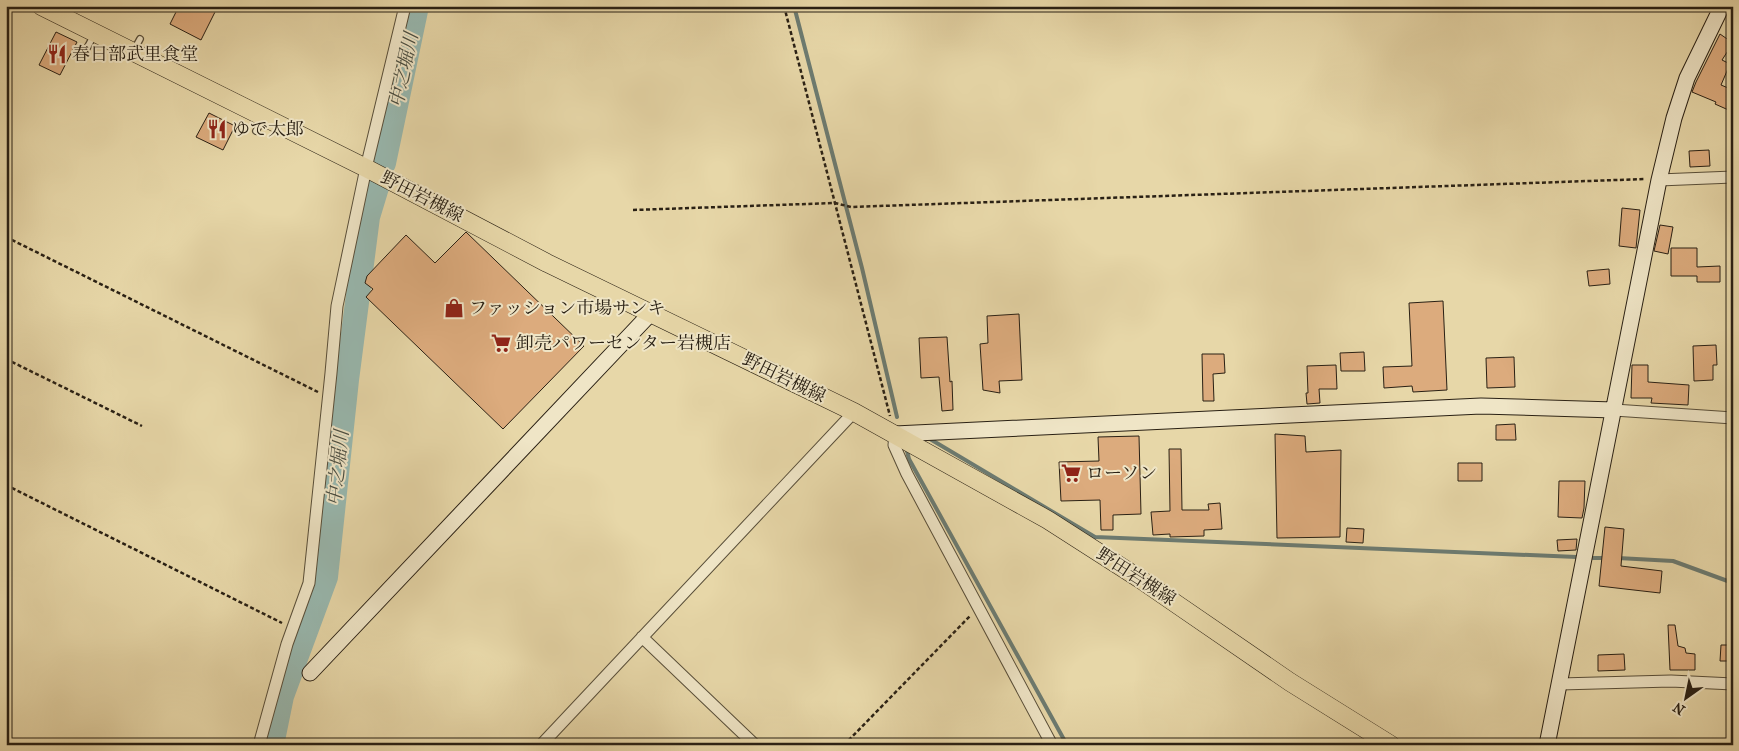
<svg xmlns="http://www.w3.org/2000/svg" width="1739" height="751" viewBox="0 0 1739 751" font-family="'IM FELL French Canon','Noto Serif JP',serif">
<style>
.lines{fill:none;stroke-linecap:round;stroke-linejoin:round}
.stream{stroke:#6c7b71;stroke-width:4}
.river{stroke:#98b8af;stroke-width:24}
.building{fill:#dcab7d;stroke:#292014}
.lane-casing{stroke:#584e39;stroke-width:8}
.street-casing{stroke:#584e39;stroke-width:13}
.secondary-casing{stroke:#292014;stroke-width:17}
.primary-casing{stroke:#292014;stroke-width:19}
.path{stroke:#292014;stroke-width:2.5;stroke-dasharray:4 2.5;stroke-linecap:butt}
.lane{stroke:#efe5c6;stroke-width:5.5}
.street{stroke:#efe5c6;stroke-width:11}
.secondary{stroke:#efe5c6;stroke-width:15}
.primary{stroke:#e7d7a8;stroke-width:18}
.labels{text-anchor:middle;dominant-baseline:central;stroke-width:4;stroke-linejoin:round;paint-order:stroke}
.poi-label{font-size:18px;fill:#292014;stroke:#efe5c6;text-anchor:start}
.street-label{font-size:18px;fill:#292014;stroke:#efe5c6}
.water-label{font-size:19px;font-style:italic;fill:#4a4e42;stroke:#efe5c6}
</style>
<rect width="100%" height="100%" fill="#e7d7a8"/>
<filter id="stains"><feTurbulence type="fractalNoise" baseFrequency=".004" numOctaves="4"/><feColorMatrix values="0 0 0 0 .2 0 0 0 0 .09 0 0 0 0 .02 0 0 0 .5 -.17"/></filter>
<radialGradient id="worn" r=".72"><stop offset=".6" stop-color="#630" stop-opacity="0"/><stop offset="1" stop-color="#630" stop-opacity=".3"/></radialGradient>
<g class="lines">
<path class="stream" d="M794,6l68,262 35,149
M930,439l165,98 482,20
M907,451l2,8 158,286
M1593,558h13
M1618,558l55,3 60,22"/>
<path class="river" d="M384,163l33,-157
M272,745l10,-49 44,-119 21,-197 21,-163 10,-33"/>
</g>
<path class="building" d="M179,6h39l-17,34 -31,-16z
M56,32l21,10 -17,33 -21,-10z
M1720,34l13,9 -11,17 8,4 -9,21 12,5v22l-18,-8 1,-2 -24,-10 4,-10z
M209,113l26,13 -12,24 -27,-13z
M1709,150l1,16 -20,1 -1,-16z
M1622,208l18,2 -4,38 -17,-2z
M1660,225l13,2 -5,27 -14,-3z
M466,232l118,114 -81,83 -137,-132 7,-8 -8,-6 2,-7 39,-41 29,28z
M1671,248h26v19l23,-1v16h-23v-6h-26z
M1609,269l1,15 -21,2 -2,-15z
M1443,301l4,89 -34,2 -1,-6 -28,2 -1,-21 29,-1 -3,-63z
M1019,314l3,66 -23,1 1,12 -17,-3 -3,-46 8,-1 -1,-27z
M947,337l3,45 2,-1 1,29 -11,1 -3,-34 -18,1 -2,-40z
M1716,345l1,20h-4v15l-19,1 -1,-35z
M1364,352l1,19h-24l-1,-18z
M1202,354h22l1,19 -12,1 1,27h-11z
M1514,357l1,30 -28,1 -1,-30z
M1336,365l1,24h-18l1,14 -13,1 -1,-11h2l-1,-27z
M1632,365h16v17l41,3 -1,20 -37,-2 1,-5h-21z
M1515,424l1,16h-20v-15z
M1275,434l30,2 1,16 35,-2 -1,87 -63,1z
M1139,436l2,78 -28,1v15h-12l-1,-30 -39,1 -2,-39 40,-1 -1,-24z
M1169,449h12l1,61h27l-1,-6 12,-1 2,26 -18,1v6l-34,1v-3l-17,1 -2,-23 19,-1z
M1458,463h24v18h-24z
M1559,481h26l-1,27 -2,10 -24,-1z
M1605,527l19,2 -3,37 41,5 -2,22 -61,-7z
M1347,528l17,1 -1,14 -17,-1z
M1577,539l-1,11 -18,1 -1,-11z
M1668,625h7l3,21 7,2 1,5 9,1v16h-25z
M1721,645h12v16h-13z
M1624,654l1,16 -27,1v-16z"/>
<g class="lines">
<defs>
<path id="lane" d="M87,48l7,-13
M134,50l6,-11
M256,131l7,-12"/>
<path id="street" d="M1659,180l74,-3
M1614,410l119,8
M895,434l-1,11 13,29 145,271
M642,637l113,108
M1560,684l111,-3 62,3
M259,745l28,-101 22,-61 22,-210 6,-67 29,-138 39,-162
M541,745l313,-333"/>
<path id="secondary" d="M895,434l586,-28 133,4
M310,673l340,-359
M1547,745l112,-565 15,-62 13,-40 35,-72"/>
<path id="primary" d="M41,6l325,162 181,95 307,149 194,108 92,59 150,103 101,63"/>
</defs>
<use href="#lane" class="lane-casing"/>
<use href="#street" class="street-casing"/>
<use href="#secondary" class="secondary-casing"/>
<use href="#primary" class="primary-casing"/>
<path class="path" d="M784,6l106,410
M633,210l202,-7 16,4 794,-28
M6,237l312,155
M6,359l136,67
M6,485l276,138
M844,745l126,-129"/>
<use href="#lane" class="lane"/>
<use href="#street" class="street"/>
<use href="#secondary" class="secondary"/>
<use href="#primary" class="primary"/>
</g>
<defs>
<symbol id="restaurant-bare" viewBox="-9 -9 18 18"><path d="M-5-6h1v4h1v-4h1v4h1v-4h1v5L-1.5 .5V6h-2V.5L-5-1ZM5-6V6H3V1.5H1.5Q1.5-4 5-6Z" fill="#8f2418" stroke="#efe5c6" stroke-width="2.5" paint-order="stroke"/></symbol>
<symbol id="shop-bare" viewBox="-9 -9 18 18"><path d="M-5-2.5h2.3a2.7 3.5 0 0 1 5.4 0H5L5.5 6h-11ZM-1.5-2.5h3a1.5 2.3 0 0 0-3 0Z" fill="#8f2418" stroke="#efe5c6" stroke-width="2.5" paint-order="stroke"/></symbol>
<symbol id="supermarket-bare" viewBox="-9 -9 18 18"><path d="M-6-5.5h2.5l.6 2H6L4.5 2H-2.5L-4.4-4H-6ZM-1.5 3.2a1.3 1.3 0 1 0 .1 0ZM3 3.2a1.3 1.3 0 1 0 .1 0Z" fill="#8f2418" stroke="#efe5c6" stroke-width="2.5" paint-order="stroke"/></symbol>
</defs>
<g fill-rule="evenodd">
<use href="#restaurant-bare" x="43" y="40" width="28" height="28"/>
<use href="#restaurant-bare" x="203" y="115" width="28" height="28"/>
<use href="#shop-bare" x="440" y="294" width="28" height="28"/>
<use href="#supermarket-bare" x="487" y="329" width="28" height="28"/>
<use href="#supermarket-bare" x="1057" y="459" width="28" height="28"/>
</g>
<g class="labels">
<g class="poi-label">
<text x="72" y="54">春日部武里食堂</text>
<text x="232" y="129">ゆで太郎</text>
<text x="469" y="308">ファッション市場サンキ</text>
<text x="516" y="343">卸売パワーセンター岩槻店</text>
<text x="1086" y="473">ローソン</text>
</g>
<g class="street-label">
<text transform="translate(422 197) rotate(27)">野田岩槻線</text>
<text transform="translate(784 378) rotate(26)">野田岩槻線</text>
<text transform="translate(1136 577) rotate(33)">野田岩槻線</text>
</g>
<g class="water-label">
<text transform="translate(404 70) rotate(-78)">中之堀川</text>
<text transform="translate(338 468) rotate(-84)">中之堀川</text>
</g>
</g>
<rect width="1739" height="751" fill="none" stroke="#e7d7a8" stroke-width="25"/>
<rect x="8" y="8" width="1724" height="736" fill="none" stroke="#292014" stroke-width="2.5"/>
<rect x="12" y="12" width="1714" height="726" fill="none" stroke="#292014"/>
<g transform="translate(1686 698) rotate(213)" stroke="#efe5c6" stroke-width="4" paint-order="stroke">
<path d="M0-4L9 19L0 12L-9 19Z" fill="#292014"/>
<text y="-8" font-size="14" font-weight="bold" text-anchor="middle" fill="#292014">N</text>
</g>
<rect width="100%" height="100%" filter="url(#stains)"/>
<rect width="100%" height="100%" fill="url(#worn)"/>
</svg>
